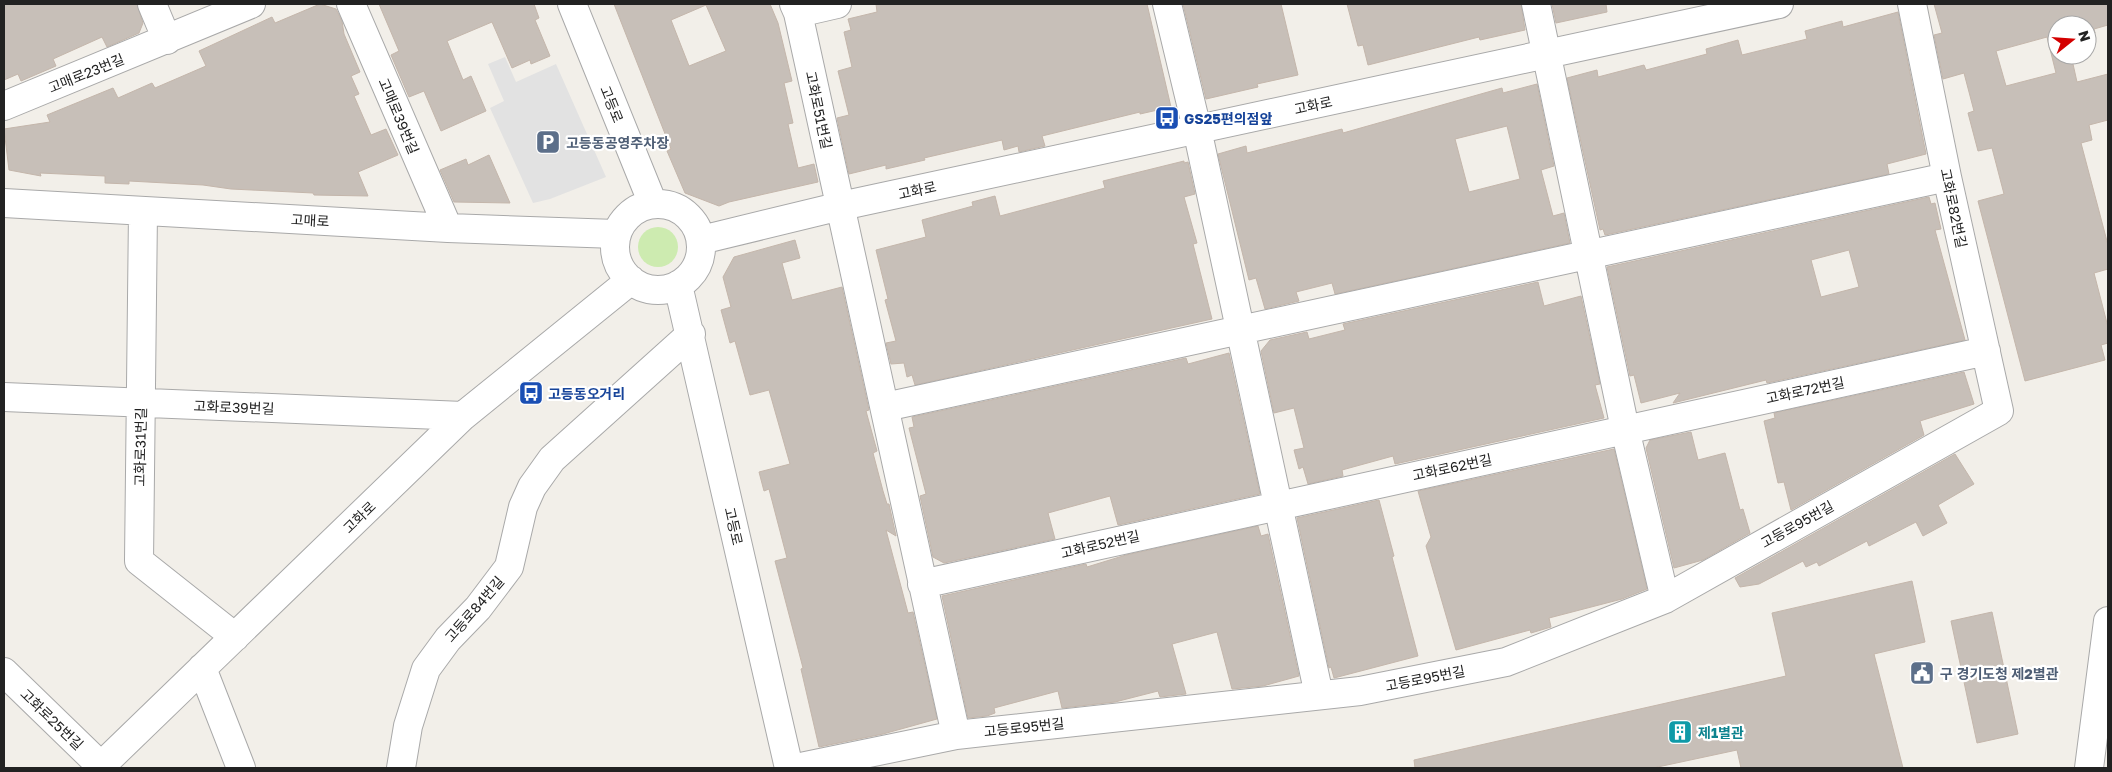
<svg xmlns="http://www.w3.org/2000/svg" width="2112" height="772" viewBox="0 0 2112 772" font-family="'Golos Text','Noto Sans KR',sans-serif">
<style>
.grass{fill:#cdebb0}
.parking{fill:#e2e2e2}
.building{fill:#c7bfb8;stroke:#c4b6ab;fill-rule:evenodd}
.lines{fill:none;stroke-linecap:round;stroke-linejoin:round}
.minor-casing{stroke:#a9a9a9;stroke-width:30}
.minor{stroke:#fff;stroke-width:28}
.labels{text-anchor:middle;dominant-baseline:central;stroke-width:4.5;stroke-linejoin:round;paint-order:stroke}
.street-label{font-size:14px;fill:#222;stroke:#fff}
.transit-label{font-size:14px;font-weight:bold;fill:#164399;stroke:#fff;text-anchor:start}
.service-label{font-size:14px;font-weight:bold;fill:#4e5e75;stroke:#fff;text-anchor:start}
.culture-label{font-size:14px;font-weight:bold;fill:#0d838f;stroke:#fff;text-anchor:start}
</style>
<rect width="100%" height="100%" fill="#f2efe9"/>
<path class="grass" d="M638 247a20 20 0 1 1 40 0a20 20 0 1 1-40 0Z"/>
<path class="parking" d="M505,57l11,25 40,-18 50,113 -56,22 -17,4 -43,-95 14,-7 -16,-37z"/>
<path class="building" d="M4,4h133l6,19 -4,10 -32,14 -5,-10 -49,22 3,7 -35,15 -3,-7 -14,6z
M320,4l16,5 6,12 2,13 16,38 -9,4 8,18 -5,2 17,39 15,-6 12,26 -40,17 10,24 -54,-1 -1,-2 -82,-4 -28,-4 -74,-4v3l-24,-1v-7l-65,-3 1,3 -32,-6 -5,-41 46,-7 -3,-7 66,-27 5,10 34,-15 3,5 51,-22 -7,-15 73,-34 3,6z
M379,4h155l5,14 -4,2 15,36 -19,8 -1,-4 -18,8 -20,-46 -45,19 16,39 8,-4 15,35 -45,20 -17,-40 -15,6 -18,-42 8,-4z
M614,4h156l8,19 14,58 -8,2 9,40 -5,1 10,44 16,-4 4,18 -89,20 -10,4 -34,-13 -18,-42 4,-2zM706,5l20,46 -37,15 -18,-46z
M876,4h271l24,103 -31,7v-2l-98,24 3,10 -26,6 -1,-6 -14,4 -2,-10 -78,18 1,2 -39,9v-4l-37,9 -12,-56 12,-3 -11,-44 14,-4 -8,-35 7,-2 -3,-11 29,-7z
M1183,4h98l17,71 -41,9 1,3 -52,12z
M1347,4h174l4,26 -45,10 -1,-3 -111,28 -5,-20 -5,1z
M1552,4h54l1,8 -51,11z
M1934,4h174v21l-14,4 1,4 -8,2v-10h-30v30h14l6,27 31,-8v46l-19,5 3,15 -11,3 27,102v24l-14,4 14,54v16l-7,2 4,15 -80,21 -47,-180 26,-7 -12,-46 -14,3 -10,-38 6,-2 -10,-38 -21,6 -9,-44 8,-2zM2047,37l9,36 -50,13 -10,-35z
M1898,12l28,142 -39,10 2,10 -284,61 -2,-6 -3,1 -33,-152 30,-8 1,7 46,-12 2,5 61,-16 -1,-5 32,-9 4,15 65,-16 -2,-8 37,-10 1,6z
M1537,84l17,82 -13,4 12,46 11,-3 6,30 -235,51 -3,-11 -36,9 3,9 -34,8 -9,-31 -7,2 -31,-126 28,-8 1,7 95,-24 1,4 159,-45 1,5zM1507,126l13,53 -51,13 -14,-53z
M489,155l21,48 -56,-1 -14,-32 26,-11 2,6z
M1184,161v2l4,-1 7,32 -11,3 13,46 -4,1 19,75 -297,66 -3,-10 -5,2 -3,-14 -13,1 -5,-21 10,-2 -11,-41 3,-1 -12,-49 50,-13 -4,-17 51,-14 -1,-4 23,-6 5,20 105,-28 -2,-7z
M1929,197l2,7 4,-1 6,26 -6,1 30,110 -198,43 -1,-3 -93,23 7,-10 -39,10 -7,-28 -4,1 -23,-109zM1849,250l10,37 -38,10 -10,-37z
M795,240l5,18 -18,5 10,37 50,-13 27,123 -3,1 11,40 -4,2 10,38 4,13h2l7,32 -10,-6 22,83 5,-1 24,107 -54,15 -64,13 -18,-78 2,-1 -28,-107 12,-3 -18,-69 -5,2 -5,-19 31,-8 -21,-74 -19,5 -15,-54 -5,2 -9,-33 10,-3 -8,-30 11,-20z
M1538,282l6,24 37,-10 19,88 -5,1 9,33 -209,46 -2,-8 -51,14 1,6 -35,8 -5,-17 -4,2 -5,-19 10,-2 -10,-40 -20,5 -13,-62 9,-11 37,-8 2,7 36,-9 -2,-6z
M1229,353l31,141 -142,31 -8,-29 -62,17 7,26 -111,24 -11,-6 -13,-61 6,-2 -17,-66 5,-1 -2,-10 274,-59 2,6z
M1964,372l10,32 -54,17 4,14 -133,75 -7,-28 -6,1 -14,-62 11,-3 -1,-5z
M1691,432l7,28 27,-7 15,57 3,-1 7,24 -47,27 -29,8 -28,-120 4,-8z
M1614,449l33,140 -25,10 -73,19 2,9 -20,6 -1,-3 -74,20 -30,-104 5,-9 -13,-46z
M1955,454l19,30 -36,21 9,18 -24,13 -7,-14 -47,24 -2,-5 -48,25 -2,-4 -11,5 -3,-6 -44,23 -19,3 -5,-9z
M1379,500l15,56 -2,1 26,99 -84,22 -3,-11 -2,1 -32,-150z
M1258,526l3,10 7,-2 31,142 -36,10 -31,3 -15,-57 -45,12 14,50 -26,3 -2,-6 -43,11 -53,6 -4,-17 -64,17 1,5 -8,3 -19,2 -26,-122 144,-32 1,3 39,-12z
M1912,581l13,61 -51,12 29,114h-162l-4,-18 -84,18h-238l-1,-8 372,-84 -14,-63z
M1992,612l26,122 -41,9 -26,-122z"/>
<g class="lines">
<defs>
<path id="minor" d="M152,4l15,36
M351,4l97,224
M572,4l81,200
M794,4l4,9 158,722
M1167,4l30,125 122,566
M1536,4l89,425 40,170
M798,13l39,-9
M4,106l247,-102
M4,203l444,25 168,6
M615 247a43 43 0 1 1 86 0a43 43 0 1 1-86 0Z
M143,211l-4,350 96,76
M701,240l140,-34 938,-202
M678,285l111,483
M4,397l459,19
M885,407l1062,-230
M922,584l1064,-233
M202,668l39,100
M4,672l97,94
M99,768l364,-352 168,-136
M401,768l7,-42 18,-57 22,-30 30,-31 31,-41 14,-60 9,-20 20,-28 139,-125
M796,768l160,-33 404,-44 146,-29 159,-63 334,-188 -52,-234 -35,-173
M2089,768l19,-147"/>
</defs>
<use href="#minor" class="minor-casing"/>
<use href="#minor" class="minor"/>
</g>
<defs>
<symbol id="bus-square" viewBox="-11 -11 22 22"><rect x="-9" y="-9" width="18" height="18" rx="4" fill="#1a4fb4" stroke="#fff"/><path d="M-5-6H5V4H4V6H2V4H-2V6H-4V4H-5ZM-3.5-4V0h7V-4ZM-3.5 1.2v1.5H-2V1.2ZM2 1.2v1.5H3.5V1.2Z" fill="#fff"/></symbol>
<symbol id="parking-square" viewBox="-11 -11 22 22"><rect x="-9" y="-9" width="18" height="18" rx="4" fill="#5c6f8a" stroke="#fff"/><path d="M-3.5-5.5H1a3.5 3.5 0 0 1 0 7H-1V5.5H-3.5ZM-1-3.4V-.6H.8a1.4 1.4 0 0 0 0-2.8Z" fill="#fff"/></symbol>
<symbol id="civic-square" viewBox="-11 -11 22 22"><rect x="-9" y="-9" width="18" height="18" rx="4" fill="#5c6f8a" stroke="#fff"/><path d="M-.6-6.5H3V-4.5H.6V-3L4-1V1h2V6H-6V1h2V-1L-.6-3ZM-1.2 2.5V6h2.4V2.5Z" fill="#fff"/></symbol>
<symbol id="building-square" viewBox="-11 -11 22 22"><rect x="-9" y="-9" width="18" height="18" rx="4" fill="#0f9aa8" stroke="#fff"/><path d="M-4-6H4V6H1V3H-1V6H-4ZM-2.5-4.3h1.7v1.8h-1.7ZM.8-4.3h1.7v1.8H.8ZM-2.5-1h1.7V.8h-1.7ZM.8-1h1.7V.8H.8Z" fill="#fff"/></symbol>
</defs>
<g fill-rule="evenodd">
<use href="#bus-square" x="1153" y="104" width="28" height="28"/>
<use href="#parking-square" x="534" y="128" width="28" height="28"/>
<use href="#bus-square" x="517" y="379" width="28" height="28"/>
<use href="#civic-square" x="1908" y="659" width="28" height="28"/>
<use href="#building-square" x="1666" y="718" width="28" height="28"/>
</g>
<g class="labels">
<g class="street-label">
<text transform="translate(86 73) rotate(-22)">고매로23번길</text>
<text transform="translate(612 104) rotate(68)">고등로</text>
<text transform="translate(1313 105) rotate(-12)">고화로</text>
<text transform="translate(819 110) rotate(78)">고화로51번길</text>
<text transform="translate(399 116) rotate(67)">고매로39번길</text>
<text transform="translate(917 190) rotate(-12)">고화로</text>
<text transform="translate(1954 208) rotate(78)">고화로82번길</text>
<text transform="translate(310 220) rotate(3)">고매로</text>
<text transform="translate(1805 390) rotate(-12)">고화로72번길</text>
<text transform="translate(234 407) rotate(2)">고화로39번길</text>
<text transform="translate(140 447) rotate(-89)">고화로31번길</text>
<text transform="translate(1452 467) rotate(-12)">고화로62번길</text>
<text transform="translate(359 517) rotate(-44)">고화로</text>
<text transform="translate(1797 524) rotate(-29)">고등로95번길</text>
<text transform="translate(734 526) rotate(77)">고등로</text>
<text transform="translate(1100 544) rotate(-13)">고화로52번길</text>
<text transform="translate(474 609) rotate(-49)">고등로84번길</text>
<text transform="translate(1425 678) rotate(-11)">고등로95번길</text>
<text transform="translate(52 719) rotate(44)">고화로25번길</text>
<text transform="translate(1024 727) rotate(-6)">고등로95번길</text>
</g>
<g class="transit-label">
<text x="1184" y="118">GS25편의점앞</text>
<text x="548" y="393">고등동오거리</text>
</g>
<g class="service-label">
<text x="566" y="142">고등동공영주차장</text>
<text x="1940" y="673">구 경기도청 제2별관</text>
</g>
<g class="culture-label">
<text x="1698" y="732">제1별관</text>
</g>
</g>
<rect width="2112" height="772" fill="none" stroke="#222222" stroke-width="10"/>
<g transform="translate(2072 40) rotate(73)"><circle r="24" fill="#ffffff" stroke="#a7a7a7"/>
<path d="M0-4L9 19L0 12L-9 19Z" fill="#d40000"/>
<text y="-8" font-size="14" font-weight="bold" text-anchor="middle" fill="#222222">N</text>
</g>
</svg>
